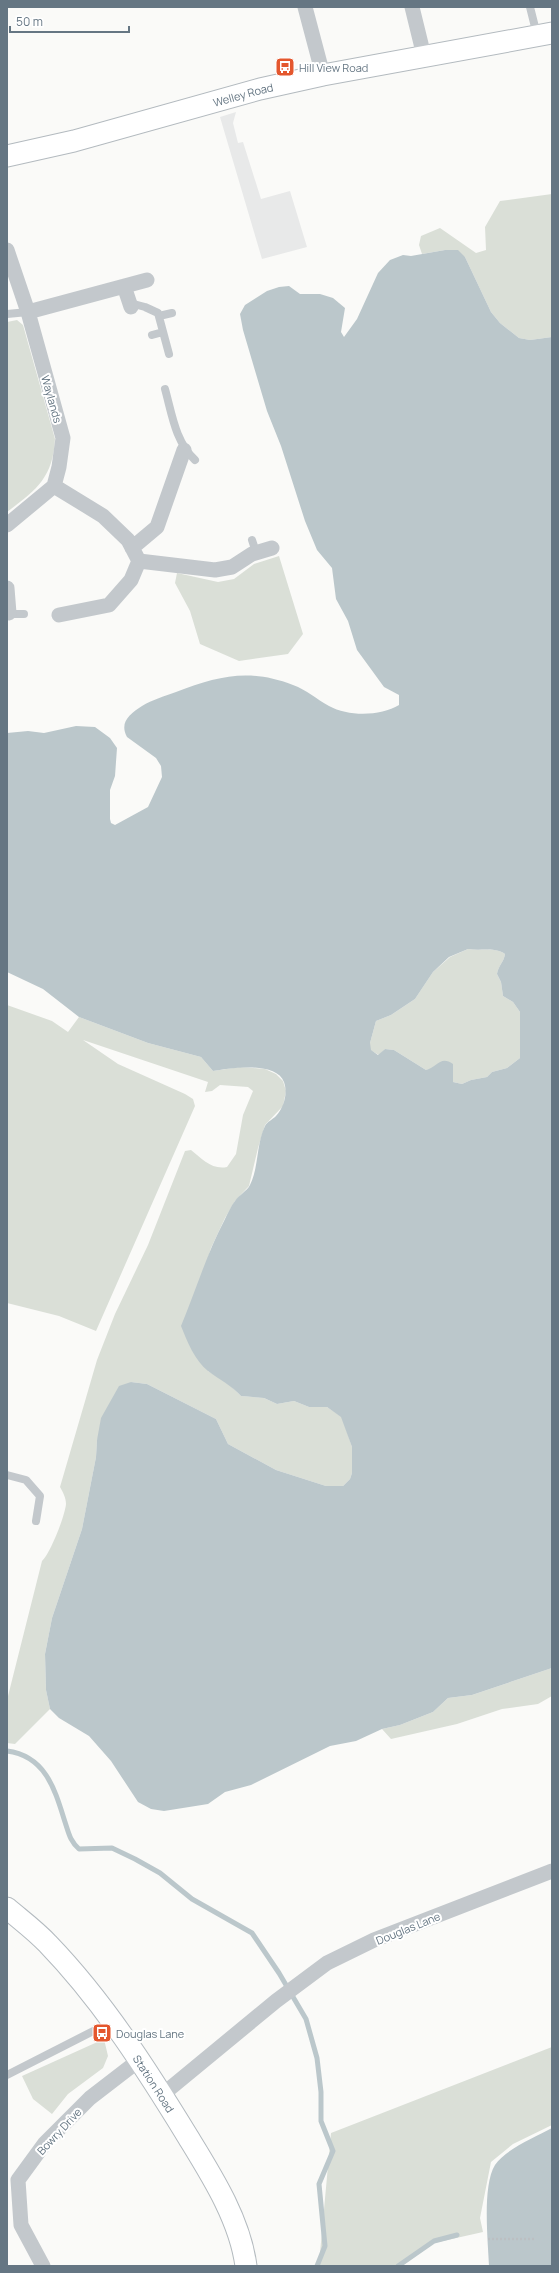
<svg xmlns="http://www.w3.org/2000/svg" width="559" height="2273" viewBox="0 0 559 2273" font-family="Manrope,sans-serif">
<style>
.built{fill:#e8e9e9}
.green{fill:#dadfd7}
.water{fill:#bbc7cb;fill-rule:evenodd}
.lines{fill:none;stroke-linecap:round;stroke-linejoin:round}
.stream{stroke:#bbc7cb;stroke-width:5}
.secondary-casing{stroke:#b3babf;stroke-width:23}
.path{stroke:#bbbfc2;stroke-width:2.5;stroke-dasharray:2 2;stroke-linecap:butt}
.lane{stroke:#c3c8cc;stroke-width:8}
.street{stroke:#c3c8cc;stroke-width:15}
.secondary{stroke:#fff;stroke-width:21}
.labels{text-anchor:middle;dominant-baseline:central;stroke-width:4;stroke-linejoin:round;paint-order:stroke}
.poi-label{font-size:11px;fill:#657683;stroke:#fff;text-anchor:start}
.street-label{font-size:11px;fill:#657683;stroke:#fff}
</style>
<rect width="100%" height="100%" fill="#fafaf8"/>
<path class="built" d="M236,112l-3,11 5,20 5,-1 18,57 29,-8 17,56 -45,12 -42,-142z"/>
<path class="green" d="M552,194v143l-22,3 -11,-2 -19,-15 -9,-11 -26,-55 -20,-7 -23,4 -3,-9 2,-9 19,-8 36,25 10,-3 -1,-23 15,-26z
M17,320l6,5 32,114c-2,39 -19,51 -48,73v-190z
M279,556l24,78 -15,20 -49,7 -39,-17 -10,-33 -15,-28 2,-10 41,9 16,-3 20,-15z
M468,949c12,2 27,-2 37,5 -1,8 -7,12 -8,20l4,8 2,14 10,6 7,10v46l-13,10 -15,4 -5,5 -16,3 -9,4 -9,-2v-17l-27,5 -32,-20 -9,-1 -6,6 -9,-5v-7l6,-22 15,-6 24,-16 18,-27 17,-15z
M7,1005l45,16 16,11 11,-15 69,26 53,14 12,14 27,-4 25,2 11,5 7,7 3,10 -3,15 -18,19 -7,23 -9,38 -14,15 -10,17 -14,30 -8,26 5,97 21,13 12,12 23,2 13,6 17,-3 15,6h18l15,10 10,30v26l-2,6 -7,7h-17l-50,-16 -48,-26 -12,-25 -69,-35 -16,-2 -34,58 -1,17 -14,72 -30,89 -7,36 1,36 4,19 -35,35 -8,-1v-43l35,-139c8,-7 23,-45 24,-57 0,-6 -3,-12 -6,-17l37,-127 18,-46 33,-69 37,-94 6,-1c11,9 21,20 36,17l9,-13 7,-39 10,-24 -5,-4 -28,-2 -8,6 -7,1 3,-10 -125,-42 35,24 67,30 8,5 2,7 -99,225 -37,-15 -52,-13z
M552,1668v28l-14,8 -36,5 -45,15 -66,15 -9,-10 18,-4 33,-13 15,-14 24,-3z
M104,2039l4,17 -5,12 -35,26 -16,20 -19,-15 -11,-23z
M552,2047v78l-39,19 -22,18 -11,56 3,14 -49,11 -32,23h-91l8,-2 12,-131z"/>
<path class="water" d="M445,250h13l7,7 26,55 9,11 19,15 11,2 22,-3v1331l-80,27 -24,3 -15,14 -33,13 -18,4 -26,12 -26,5 -79,39 -26,7 -17,12 -44,7 -13,-2 -13,-7 -27,-41 -22,-25 -30,-18 -9,-9 -4,-19 -1,-36 7,-36 30,-89 14,-72 1,-17 4,-22 18,-32 12,-4 16,2 69,35 12,25 48,26 50,16h17l7,-7 2,-6v-26l-11,-30 -14,-10h-18l-15,-6 -17,3 -13,-6 -23,-2c-10,-11 -21,-16 -33,-25 -13,-10 -21,-30 -27,-45 15,-36 26,-73 44,-107 3,-6 6,-13 10,-18 4,-6 12,-10 15,-16 9,-18 6,-40 15,-59 2,-4 8,-7 11,-10 8,-9 12,-22 8,-34 -8,-21 -54,-14 -71,-11l-12,-14 -53,-14 -69,-26 -36,-28 -36,-17v-239l21,-2 16,2 32,-7 19,1 15,11 7,10 -2,28 -5,14v29l1,4 4,2 33,-18 14,-30 -1,-11 -5,-8 -29,-21c-8,-15 3,-23 15,-31 10,-6 23,-10 34,-14 42,-16 73,-24 117,-7 14,5 23,14 36,21 20,11 52,10 70,-1v-10l-15,-8 -27,-37 -9,-29 -12,-22 -4,-31 -15,-18 -12,-29 -24,-75 -14,-35 -24,-81 -3,-16 5,-9 22,-14 12,-4 10,-1 11,8h20l13,4 12,10 -4,24 3,5 13,-18 21,-46 12,-13 13,-5 8,1zM468,949c12,2 27,-2 37,5 -1,8 -7,12 -8,20l4,8 2,14 10,6 7,10v46l-13,10 -15,4 -5,5 -16,3 -9,4 -9,-2v-18c-13,-9 -16,4 -27,6l-32,-20 -9,-1 -7,6 -7,-5 -1,-7 6,-22 15,-6 24,-16 18,-27 16,-15z
M552,2128v138h-63c-1,-25 -7,-80 6,-101 11,-16 40,-28 57,-37z"/>
<g class="lines">
<path class="stream" d="M7,1751c39,5 48,39 58,71 4,12 5,19 14,27l33,-1 23,11 25,14 32,26 60,34 27,40 27,46 11,39 4,34v29l12,30 -14,33 6,62 -8,20
M398,2266l36,-25 23,-6"/>
<defs>
<g id="secondary">
<path id="s1" d="M7,156l67,-15 186,-52 63,-14 229,-42"/>
<path id="s2" d="M7,1908c14,12 29,23 41,36 55,57 99,126 140,193 24,39 52,83 58,129"/>
</g>
</defs>
<use href="#secondary" class="secondary-casing"/>
<path class="path" d="M488,2239h47"/>
<path class="lane" d="M530,7l7,28
M130,303l15,4 13,6 11,41
M7,314l21,-2
M159,316l13,-3
M152,335l11,-3
M165,389c7,25 10,52 30,71
M252,540l4,12
M7,614h17
M7,1475l19,5 14,16 -4,25
M7,2075l104,-53"/>
<path class="street" d="M305,7l18,68
M412,7l12,49
M7,250l21,62 35,126 -4,29 -5,19 -47,39
M124,286l7,21
M28,312l119,-32
M54,486l49,30 25,24 11,21 76,9 17,-3 20,-13 20,-6
M132,548l25,-21 27,-77
M7,588l2,25
M59,615l50,-10 22,-25 8,-19
M162,2095l114,-94 51,-38 47,-23 178,-69
M43,2266l-22,-41 -3,-45 27,-37 45,-45 48,-37"/>
<use href="#secondary" class="secondary"/>
</g>
<defs>
<symbol id="bus-square" viewBox="-11 -11 22 22"><rect x="-9" y="-9" width="18" height="18" rx="4" fill="#e4572e" stroke="#fff"/><path d="M-5-6H5V4H4V6H2V4H-2V6H-4V4H-5ZM-3.5-4V0h7V-4ZM-3.5 1.2v1.5H-2V1.2ZM2 1.2v1.5H3.5V1.2Z" fill="#fff"/></symbol>
</defs>
<g fill-rule="evenodd">
<use href="#bus-square" x="274" y="56" width="22" height="22"/>
<use href="#bus-square" x="91" y="2022" width="22" height="22"/>
</g>
<g class="labels">
<g class="poi-label">
<text x="299" y="67">Hill View Road</text>
<text x="116" y="2033">Douglas Lane</text>
</g>
<g class="street-label">
<text stroke="none"><textPath href="#s1" startOffset="244">Welley Road</textPath></text>
<text transform="translate(52 399) rotate(74)">Waylands</text>
<text transform="translate(408 1928) rotate(-22)">Douglas Lane</text>
<text stroke="none"><textPath href="#s2" startOffset="230">Station Road</textPath></text>
<text transform="translate(59 2131) rotate(-47)">Bowry Drive</text>
</g>
</g>
<rect width="559" height="2273" fill="none" stroke="#657683" stroke-width="16"/>
<path d="M10 26v6h119v-6" fill="none" stroke="#657683" stroke-width="2"/>
<text x="16" y="26" font-size="12" fill="#657683" stroke="#ffffff" stroke-width="3" paint-order="stroke">50 m</text>
</svg>
